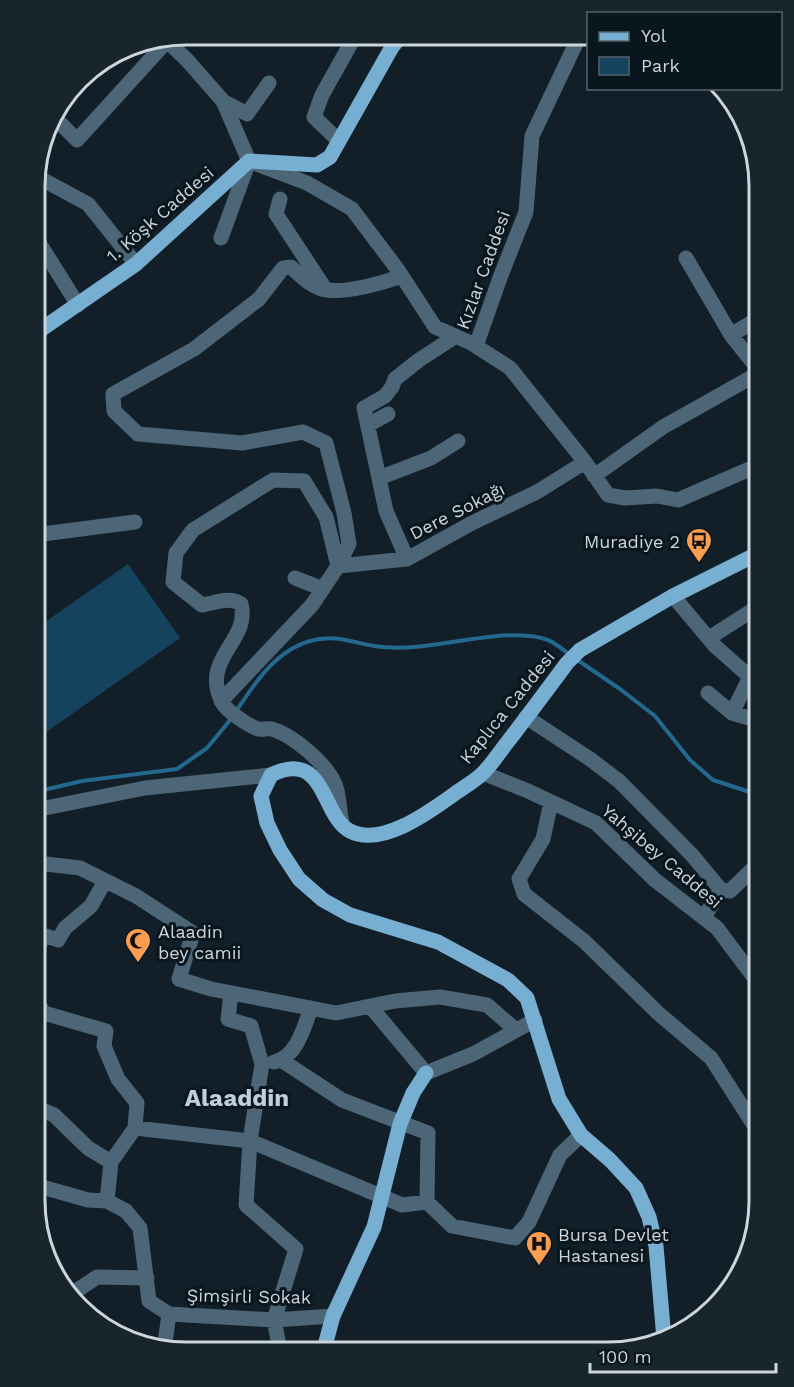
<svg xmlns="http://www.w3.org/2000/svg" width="794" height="1387" viewBox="0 0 794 1387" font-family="'Work Sans',sans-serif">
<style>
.green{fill:#15435e}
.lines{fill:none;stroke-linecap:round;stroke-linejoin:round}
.stream{stroke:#23688f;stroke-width:4}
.minor{stroke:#4c6677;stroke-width:15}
.major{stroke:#77afd2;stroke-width:15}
.labels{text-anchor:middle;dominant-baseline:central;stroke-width:6;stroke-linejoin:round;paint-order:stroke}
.street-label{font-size:18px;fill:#ccd5db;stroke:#09161e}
.poi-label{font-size:18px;fill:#ccd5db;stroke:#09161e;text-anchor:start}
.district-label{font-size:24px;font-weight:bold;fill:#bfd0dc;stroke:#09161e}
.rim{fill:none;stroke:#ccd5db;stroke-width:3}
</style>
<rect width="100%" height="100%" fill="#121f28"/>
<path class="green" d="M128,564l52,74 -138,97 -7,-11v-95z"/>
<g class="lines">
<path class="stream" d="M576,659l44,30 35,27 35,44 23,20 46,15
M235,713c19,-29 40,-62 75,-72 23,-7 42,1 64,5 51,8 104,-15 156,-10 19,2 25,7 40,19
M35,792l47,-11 95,-12 30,-21 24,-29"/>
<path class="minor" d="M165,39l22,21 36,41 26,60
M75,86l21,-20
M223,101l24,13 22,-31
M53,116l24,24 90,-99
M339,141l-25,-24 8,-22 33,-59
M254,163l53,20 45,26 46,61 37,57 36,16 39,25 75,94 23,33 17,3 32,-2 21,4 81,-35
M36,176l52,28 48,60
M280,199l-4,15 50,76
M36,238l42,67
M221,238l28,-77
M686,258l45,77
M476,346l25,-71 25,-63 6,-76 47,-99
M759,370l-28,-35 28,-17
M368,425l20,-11
M594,476l69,-49 96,-54
M379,478l52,-20 27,-17
M35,535l100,-13
M407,559l-21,-48 -22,-103 21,-12 7,-9 3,-8 24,-19 37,-24
M338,566l-12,-49 -22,-36 -31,-1 -80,50 -17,23 -3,29 29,23c14,-2 27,-9 39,-1 10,37 -41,54 -19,98 4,9 27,24 36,27 5,1 10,-1 14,0 21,6 53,34 62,53 6,12 5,29 8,41
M338,566l69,-7 65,-36 65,-31 48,-30
M295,578l28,11
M673,596l42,50 35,31 9,1
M709,638l50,-32
M708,693l24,20 27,8
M221,701l91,-96 26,-39 11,-22 -5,-31 -18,-70 -23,-11 -61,11 -104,-9 -24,-23 -1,-17 81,-45 65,-50 24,-31 8,-1c10,9 21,21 36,23 20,3 56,-7 75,-14
M732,713l18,-36
M526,717l64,42 29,22 73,74 29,35
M483,773l45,18 68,32 59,57 62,48 42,56
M551,802l-8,37 -24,40 5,15 60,47 74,72 53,45 48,75
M35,810l110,-22 126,-13
M35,868l11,-4 34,4 56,28 57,37 -14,46 32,10 125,24 59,-12 45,-4 47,8 29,25
M721,890l9,1 29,-28
M704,917l17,-27
M35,958l8,-23 15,5 7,-12 26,-22 14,-25
M231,993l-3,26 23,7 11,38 -12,77 -4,64 50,44 -22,71 6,30
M35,999l9,14
M370,1006l56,67 47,-19 62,-34
M44,1013l62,18 -2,15 14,33 19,24 -2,25 -24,34 -4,39 19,10 14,17 9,73 20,13 105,6 59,-4
M35,1026l9,-13
M281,1060l61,40 86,33 -1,69
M274,1062c23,-5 30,-35 37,-54
M35,1107l19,8 34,33 23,14
M135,1128l115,13 152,64 25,-3 25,24 63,12 14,-16 31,-67 21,-20
M35,1185l53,15 19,1
M73,1293l24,-16 50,1
M164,1350l5,-36"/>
<path class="major" d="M36,333l100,-69 113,-103 68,4 13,-8 62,-110 9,-11
M664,1339l-8,-93 -7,-29 -13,-29 -26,-28 -29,-25 -22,-36 -32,-101 -19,-18 -70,-38 -88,-27 -27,-15 -24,-21 -19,-29 -13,-27 -6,-27 10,-21c55,-27 50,41 79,56 32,17 82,-21 107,-39 9,-6 19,-12 26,-19 9,-9 16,-20 23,-29 21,-27 41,-54 61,-81l13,-13 93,-54 86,-43
M324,1349l9,-33 41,-89 26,-103 13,-31 13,-20"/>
</g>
<defs>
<symbol id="bus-pin" viewBox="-11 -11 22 30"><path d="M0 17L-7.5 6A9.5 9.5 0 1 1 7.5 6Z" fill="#fb9e52" stroke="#09161e"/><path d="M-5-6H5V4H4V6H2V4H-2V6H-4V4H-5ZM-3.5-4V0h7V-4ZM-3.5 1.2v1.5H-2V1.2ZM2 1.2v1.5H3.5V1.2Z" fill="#111"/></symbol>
<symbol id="mosque-pin" viewBox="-11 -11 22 30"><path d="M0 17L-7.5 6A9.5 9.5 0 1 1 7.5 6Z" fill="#fb9e52" stroke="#09161e"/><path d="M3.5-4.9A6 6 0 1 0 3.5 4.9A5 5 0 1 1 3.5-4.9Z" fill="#111"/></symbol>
<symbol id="hospital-pin" viewBox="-11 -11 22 30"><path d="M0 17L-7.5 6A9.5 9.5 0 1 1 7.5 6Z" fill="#fb9e52" stroke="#09161e"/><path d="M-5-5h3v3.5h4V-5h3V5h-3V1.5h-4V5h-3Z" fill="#111"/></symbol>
</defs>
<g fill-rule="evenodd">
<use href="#bus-pin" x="684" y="526" width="30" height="40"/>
<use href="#mosque-pin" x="123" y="926" width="30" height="40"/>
<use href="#hospital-pin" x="524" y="1229" width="30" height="40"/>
</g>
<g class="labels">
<g class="street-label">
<text transform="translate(160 214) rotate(-41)">1. Köşk Caddesi</text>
<text transform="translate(483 270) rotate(-70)">Kızlar Caddesi</text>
<text transform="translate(457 511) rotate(-27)">Dere Sokağı</text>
<text transform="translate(507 707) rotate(-51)">Kaplıca Caddesi</text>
<text transform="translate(662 856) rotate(40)">Yahşibey Caddesi</text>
<text transform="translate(249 1296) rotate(1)">Şimşirli Sokak</text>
</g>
<g class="poi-label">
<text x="680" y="541" text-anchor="end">Muradiye 2</text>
<text x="158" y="931">Alaadin<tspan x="158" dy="21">bey camii</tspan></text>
<text x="558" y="1234">Bursa Devlet<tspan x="558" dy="21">Hastanesi</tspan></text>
</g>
<g class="district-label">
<text x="237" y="1098">Alaaddin</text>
</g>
</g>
<path d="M0 0H794V1387H0ZM186 45H608A141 141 0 0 1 749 186V1201A141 141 0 0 1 608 1342H186A141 141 0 0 1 45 1201V186A141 141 0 0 1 186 45Z" fill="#19252d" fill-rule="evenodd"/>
<path class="rim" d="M186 45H608A141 141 0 0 1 749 186V1201A141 141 0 0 1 608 1342H186A141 141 0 0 1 45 1201V186A141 141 0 0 1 186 45Z"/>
<rect x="587" y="12" width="195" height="78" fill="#09161e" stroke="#57626a" stroke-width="1.5"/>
<rect x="599" y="32" width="30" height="9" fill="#77afd2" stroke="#57626a" stroke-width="1.5"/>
<text x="641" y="42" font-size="18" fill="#ccd5db">Yol</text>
<rect x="599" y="57" width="30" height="18" fill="#15435e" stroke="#57626a" stroke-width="1.5"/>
<text x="641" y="72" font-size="18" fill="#ccd5db">Park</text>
<path d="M590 1363v9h186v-9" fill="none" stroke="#ccd5db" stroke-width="3"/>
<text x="599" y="1363" font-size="18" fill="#ccd5db" stroke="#09161e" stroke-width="4.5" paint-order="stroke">100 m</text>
</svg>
